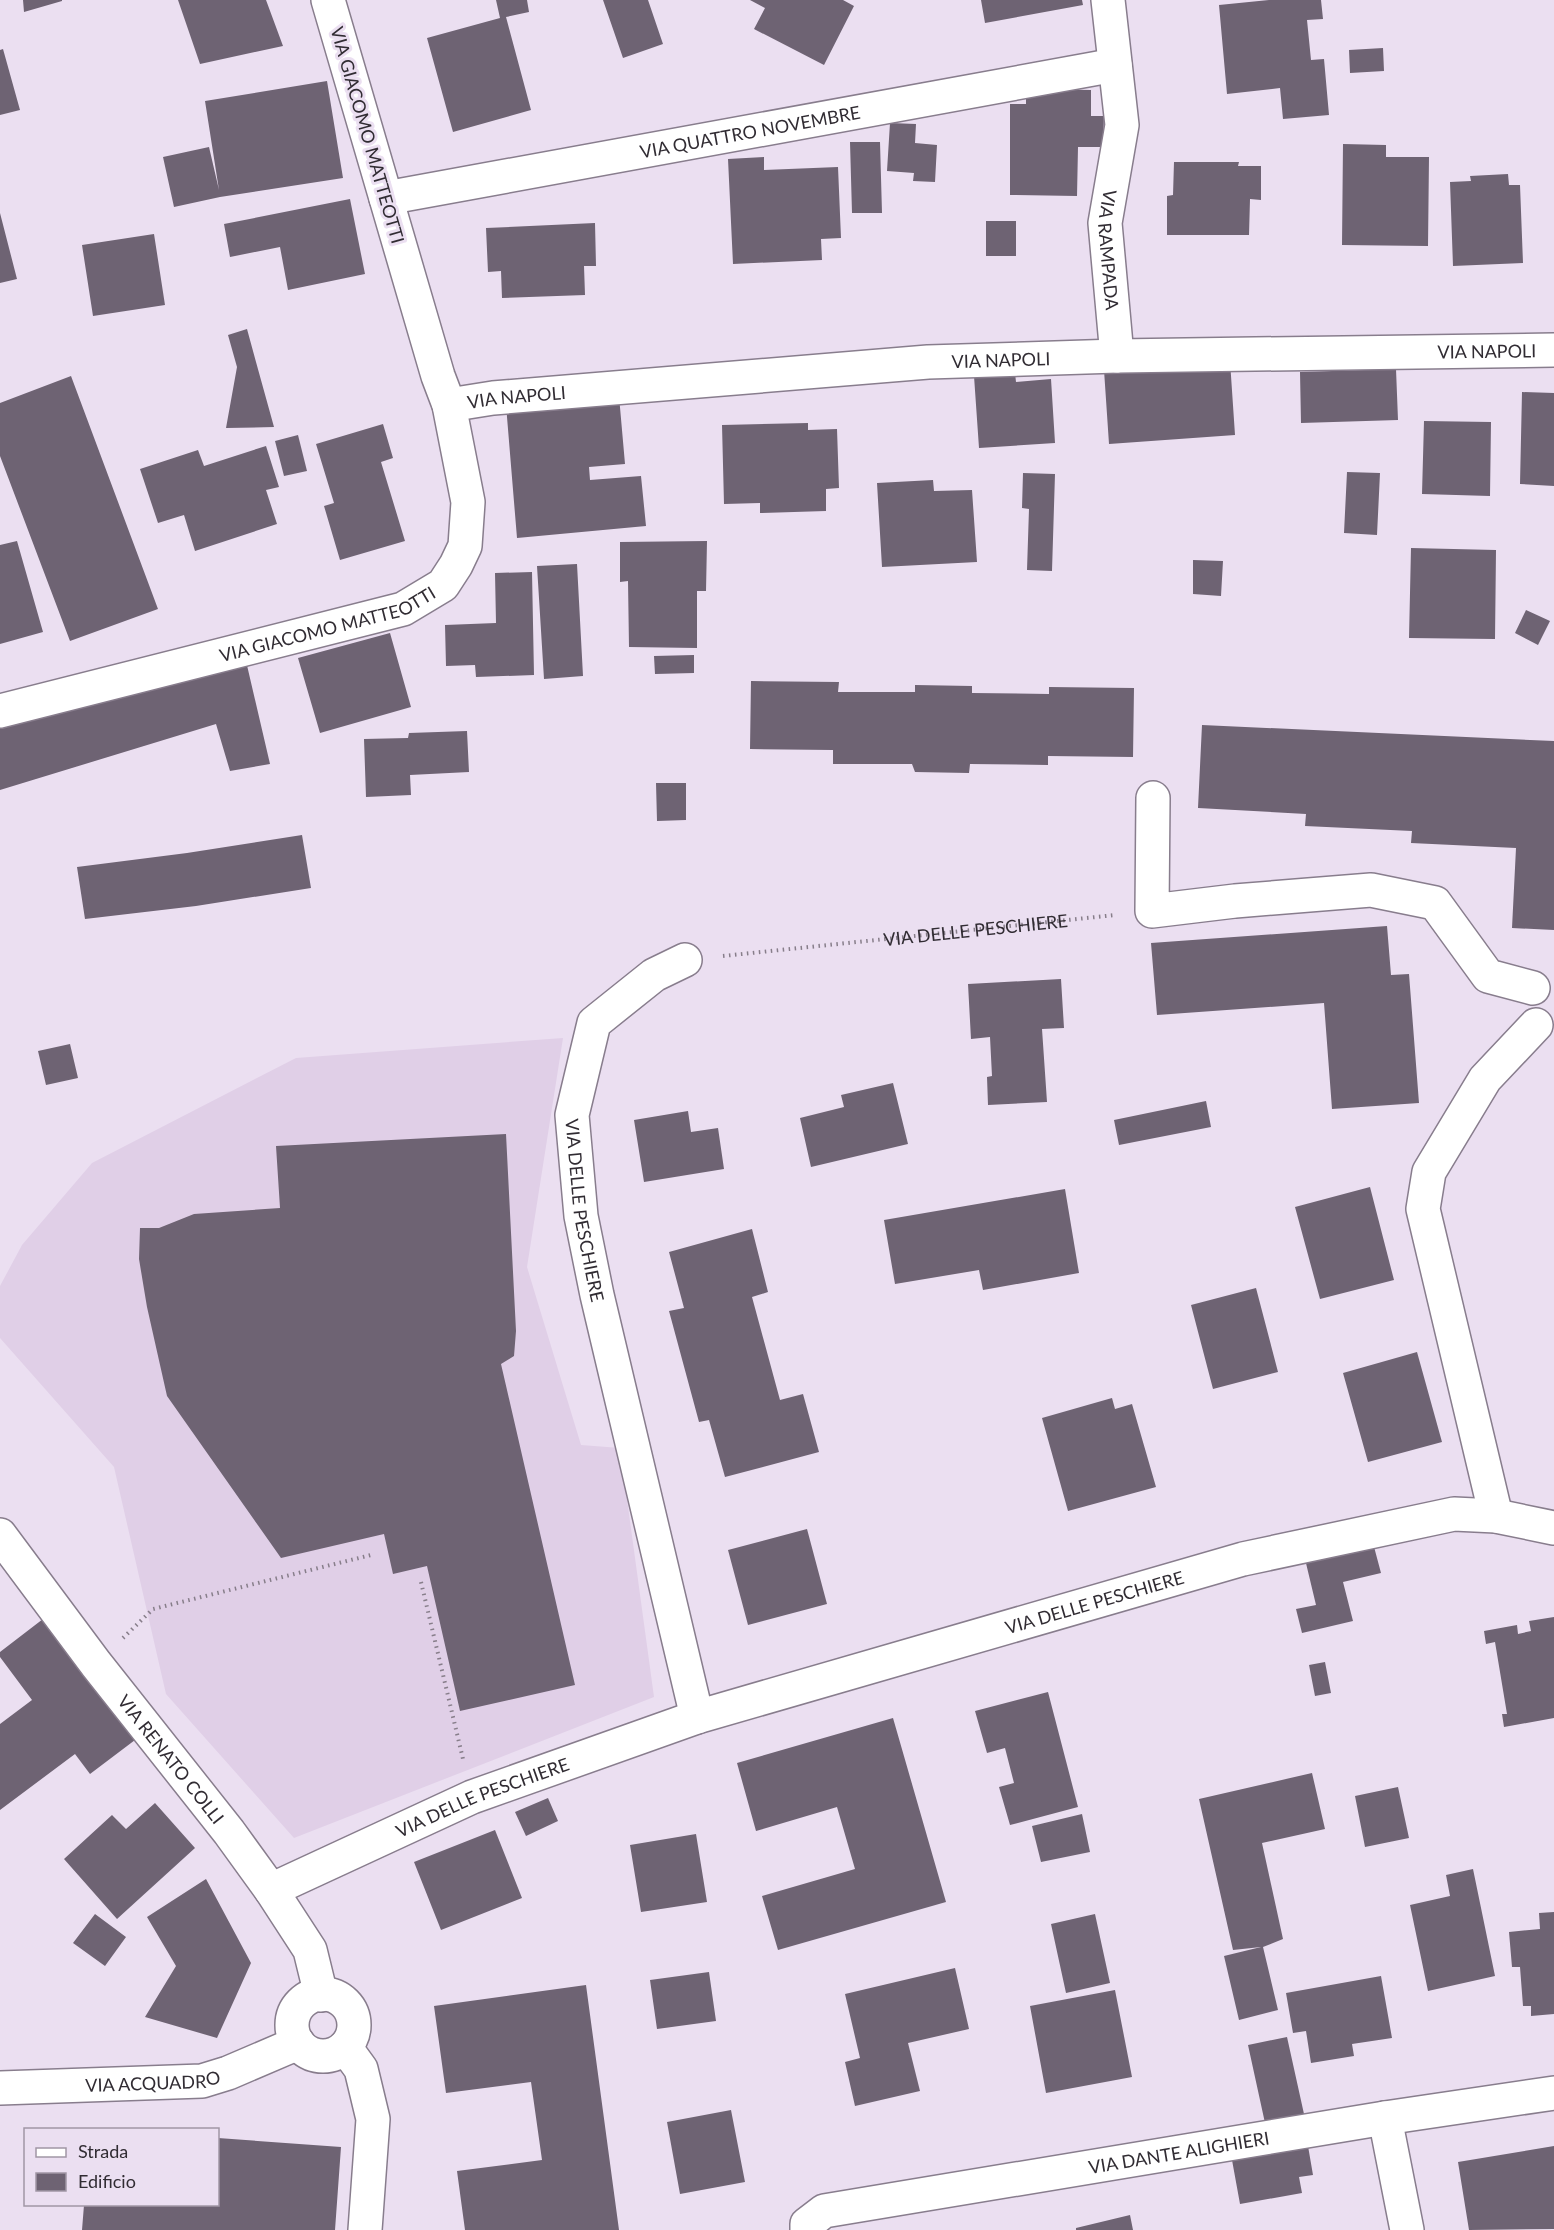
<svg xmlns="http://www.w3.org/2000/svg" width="1554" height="2230" viewBox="0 0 1554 2230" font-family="Lato,sans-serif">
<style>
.built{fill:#e0cfe7}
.building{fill:#6e6373}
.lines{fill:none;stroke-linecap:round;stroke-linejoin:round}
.minor-casing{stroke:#887d8d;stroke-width:36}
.path{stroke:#877e8a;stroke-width:4;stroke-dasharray:1.5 4.5;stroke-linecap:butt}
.minor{stroke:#fff;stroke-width:33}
.labels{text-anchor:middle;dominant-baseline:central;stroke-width:6;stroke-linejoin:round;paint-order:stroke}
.street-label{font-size:18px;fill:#312c33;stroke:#ebdff1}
</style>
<rect width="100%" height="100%" fill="#ebdff1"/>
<path class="built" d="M563,1038l-36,229 54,178 39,3 34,249 -360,141 -128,-144 -52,-227 -114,-129v-52l22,-41 70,-82 204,-105z"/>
<path class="building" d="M23,0h39v1l-38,11z
M178,0h88l17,46 -83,18z
M496,0h31l2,12 -23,5 25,93 -78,22 -26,-94 73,-20z
M603,0h45l15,44 -40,14z
M750,0h93l11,6 -30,59 -70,-36 11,-21z
M981,0h101l1,5 -98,18z
M1269,0h52l2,19 -16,1 4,40 13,-1 5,56 -46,4 -3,-31 -53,6 -8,-89z
M1383,48l1,23 -34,2 -1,-23z
M3,49l17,61 -20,5v-65z
M327,81l16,97 -123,19 -46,10 -11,-50 46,-10 10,43 -14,-89z
M1026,89l65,1v26h13l-1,31h-25l-1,49 -67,-1v-91h16z
M890,123l26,1 -1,19 22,2 -2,37 -22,-1 1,-8 -27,-2z
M850,142h30l2,71h-30z
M1343,144l43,1v12h43l-1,89 -86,-1z
M764,157v13l74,-3 3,71 -20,1 1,21 -89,4 -5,-105z
M1174,162h65l-1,4h23v34l-11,-1 -1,36h-82v-39l6,-1z
M1508,174l1,11h11l3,78 -70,3 -3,-84 21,-1 -1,-5z
M350,199l15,75 -77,16 -8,-43 -50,10 -6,-33z
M0,213l17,66 -17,4z
M986,221h30v35h-30z
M595,223l1,43h-12l1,29 -83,3 -1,-27 -13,1 -2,-44z
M154,234l11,71 -72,11 -11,-71z
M247,329l9,33 18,65 -48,1 11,-61 -9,-32z
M1230,361l5,74 -126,9 -5,-74z
M1396,369l2,51 -97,3 -1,-51z
M1015,373l1,9 35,-3 4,64 -76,5 -5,-72z
M71,376l87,233 -88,32 -70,-185v-53z
M1522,392l32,1v93l-34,-2z
M619,396l6,68 -36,3 1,13 51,-4 5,50 -129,12 -11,-133z
M1424,421l67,1 -1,74 -68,-2z
M808,423v7l29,-1 2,59 -13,1v22l-66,2v-10l-36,1 -2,-79z
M383,424l10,34 -12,4 24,79 -65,19 -16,-54 10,-3 -18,-59z
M298,435l9,36 -23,5 -9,-35z
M266,446l13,41 -13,3 11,34 -82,27 -11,-36 -26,8 -18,-54 58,-19 6,16z
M1347,472l33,1 -3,62 -33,-2z
M1023,473l32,1 -3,97 -25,-1 2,-61 -7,-1z
M933,480l1,11 38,-1 5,72 -95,5 -5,-84z
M17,541l26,91 -43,12v-99z
M707,541l-1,50h-9v57l-68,-1 -1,-66 -8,1v-40z
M1411,548l85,2 -1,89 -86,-1z
M1193,560l30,1 -2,35 -28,-2z
M577,564l6,112 -39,3 -7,-113z
M532,572l2,103 -58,2 -1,-12 -29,1 -1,-41 51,-2 -1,-50z
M1526,610l24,11 -12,24 -23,-12z
M390,633l21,74 -91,26 -22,-75z
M694,655v18l-39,1 -1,-18z
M246,661l24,103 -40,7 -14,-47 -216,66v-61z
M751,681l88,1 -1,10h77v-7l57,1v7l77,1v-7l85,1 -1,69 -85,-1v9l-78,-1 -1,9 -54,-1 -3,-8h-79v-14l-83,-1z
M1202,725l352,16v189l-42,-2 4,-80 -105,-5 1,-12 -107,-5 1,-12 -108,-6z
M467,731l2,41 -59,3 1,20 -45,2 -2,-58 44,-1 1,-5z
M656,783h30v37l-29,1z
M302,835l9,53 -115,18 -111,13 -8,-52 110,-14z
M1387,926l4,49 18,-1 10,129 -87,6 -8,-106 -167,12 -6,-72z
M1061,979l3,49 -22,1 5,73 -59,3 -1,-28 5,-1 -2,-39 -19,2 -3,-55z
M70,1044l8,34 -32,7 -8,-34z
M893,1083l15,61 -97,23 -11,-49 44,-11 -3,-12z
M1206,1101l5,26 -92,18 -5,-25z
M688,1111l3,21 27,-4 6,41 -80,13 -10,-62z
M506,1134l10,197 -2,25 -13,8 74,321 -115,26 -33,-145 -34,8 -9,-40 -103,24 -114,-162 -20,-89 -8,-48 1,-31h19l35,-14 86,-6 -4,-62z
M1370,1187l24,93 -74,19 -25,-92z
M1065,1189l14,84 -96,17 -4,-20 -84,14 -11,-64z
M752,1229l16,63 -16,5 28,103 23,-6 16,58 -94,25 -16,-57 -10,2 -30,-111 15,-3 -15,-56z
M1256,1288l22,84 -65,17 -22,-84z
M1417,1352l25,90 -74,20 -25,-89z
M1112,1398l3,11 17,-5 24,83 -88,24 -26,-93z
M807,1529l20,75 -79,21 -20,-75z
M1373,1543l8,30 -38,9 10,39 -51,12 -6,-24 20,-4 -11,-46z
M1554,1617v101l-50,9 -2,-13h5l-12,-72 -9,2 -2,-13 33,-6 1,9 13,-3 -2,-10z
M43,1619l92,121 -45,34 -15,-20 -75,56v-86l32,-24 -32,-43v-5z
M1325,1662l6,31 -16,3 -6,-31z
M1048,1692l30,115 -68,18 -11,-38 15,-4 -9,-35 -18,5 -12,-42z
M893,1718l53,184 -168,48 -16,-54 93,-27 -18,-62 -81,24 -19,-68z
M1312,1773l13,56 -63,14 21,96 -20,8 15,63 -39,10 -15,-64 37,-9 -28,3 -34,-151z
M1398,1787l11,51 -44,9 -10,-51z
M548,1798l10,23 -32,15 -11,-24z
M155,1803l40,45 -78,71 -53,-60 48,-44 14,14z
M1082,1814l8,38 -49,10 -9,-36z
M495,1830l27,68 -81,32 -27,-68z
M696,1834l11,68 -66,10 -11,-67z
M1473,1869l22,107 -67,15 -18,-86 40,-9 -4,-21z
M206,1879l45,84 -34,75 -72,-21 31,-51 -29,-49z
M1554,1912v102l-23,2v-10h-8l-3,-39h-8l-3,-35 31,-3 -1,-16z
M95,1914l31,23 -21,29 -32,-23z
M1095,1914l15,69 -44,10 -15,-69z
M955,1968l14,61 -61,14 12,48 -65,15 -10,-44 15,-4 -15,-64z
M709,1972l7,49 -59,8 -7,-49z
M1381,1976l11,62 -40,6 2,12 -43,7 -5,-32 -13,2 -7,-40z
M586,1985l33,245h-154l-8,-59 85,-11 -11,-78 -85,11 -12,-87z
M1115,1990l17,87 -86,16 -16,-87z
M1287,2037l17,77 -39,9 -17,-78z
M731,2110l14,72 -65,12 -13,-72z
M218,2138l123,9 -6,83h-253l2,-25h134z
M1308,2146l5,29 -14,2 3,16 -62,11 -8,-44z
M1554,2146v83l-85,1 -11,-68z
M1130,2215l3,15h-57v-2z"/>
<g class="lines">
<defs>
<g id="minor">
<path id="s2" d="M1108,0l14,125 -17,98 12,133"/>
<path id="s3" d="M386,198l729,-133"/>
<path id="s4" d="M449,405l44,-7 435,-36 189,-6 437,-6"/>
<path id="s5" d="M0,711l403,-102 40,-24 13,-20 9,-19 3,-44 -19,-97 -11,-29 -110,-376"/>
<path d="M1153,798l-1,113 83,-10 136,-11 64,13 53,73 45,12"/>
<path id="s6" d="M685,960l-31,15 -60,48 -22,92 9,101 16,79 100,422"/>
<path d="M1496,1516l-73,-307 6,-37 56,-93 51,-54"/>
<path id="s7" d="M0,1535l96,129 133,168 42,58 39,60 11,45"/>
<path id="s8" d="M271,1890l201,-93 225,-80 546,-158 211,-45 42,2 58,12"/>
<circle cx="323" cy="2025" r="31"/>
<path d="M345,2047l16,22 12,50 -8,111"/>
<path id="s9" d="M0,2088l202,-7 26,-8 70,-30"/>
<path d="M1385,2118l22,112"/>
<path id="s10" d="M807,2230v-6l17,-13 561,-93 169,-25"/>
</g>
</defs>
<use href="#minor" class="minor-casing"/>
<g class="path">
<path id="s1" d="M723,956l392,-41"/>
<path d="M421,1582l42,177"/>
<path d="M123,1638l30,-29 218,-54"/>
</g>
<use href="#minor" class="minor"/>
</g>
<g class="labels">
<g class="street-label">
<text stroke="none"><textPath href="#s3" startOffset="370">VIA QUATTRO NOVEMBRE</textPath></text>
<text transform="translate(368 135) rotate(74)">VIA GIACOMO MATTEOTTI</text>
<text stroke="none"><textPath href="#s2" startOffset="252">VIA RAMPADA</textPath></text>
<text stroke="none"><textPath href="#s4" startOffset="1040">VIA NAPOLI</textPath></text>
<text stroke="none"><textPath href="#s4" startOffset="554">VIA NAPOLI</textPath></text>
<text stroke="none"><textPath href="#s4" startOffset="68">VIA NAPOLI</textPath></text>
<text stroke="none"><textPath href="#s5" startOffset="339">VIA GIACOMO MATTEOTTI</textPath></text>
<text stroke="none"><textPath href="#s1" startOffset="254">VIA DELLE PESCHIERE</textPath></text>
<text stroke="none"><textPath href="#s6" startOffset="302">VIA DELLE PESCHIERE</textPath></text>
<text stroke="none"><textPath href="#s8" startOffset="874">VIA DELLE PESCHIERE</textPath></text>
<text stroke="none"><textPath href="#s7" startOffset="282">VIA RENATO COLLI</textPath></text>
<text stroke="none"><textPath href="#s8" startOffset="231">VIA DELLE PESCHIERE</textPath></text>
<text stroke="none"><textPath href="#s9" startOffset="153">VIA ACQUADRO</textPath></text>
<text stroke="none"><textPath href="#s10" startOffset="387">VIA DANTE ALIGHIERI</textPath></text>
</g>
</g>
<rect x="24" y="2128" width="195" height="78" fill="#ebdff1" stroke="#a197a5" stroke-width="1.5"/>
<rect x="36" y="2148" width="30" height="9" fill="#ffffff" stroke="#a197a5" stroke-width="1.5"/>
<text x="78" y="2158" font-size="18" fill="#312c33">Strada</text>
<rect x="36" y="2173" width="30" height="18" fill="#6e6373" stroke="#a197a5" stroke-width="1.5"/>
<text x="78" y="2188" font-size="18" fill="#312c33">Edificio</text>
</svg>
